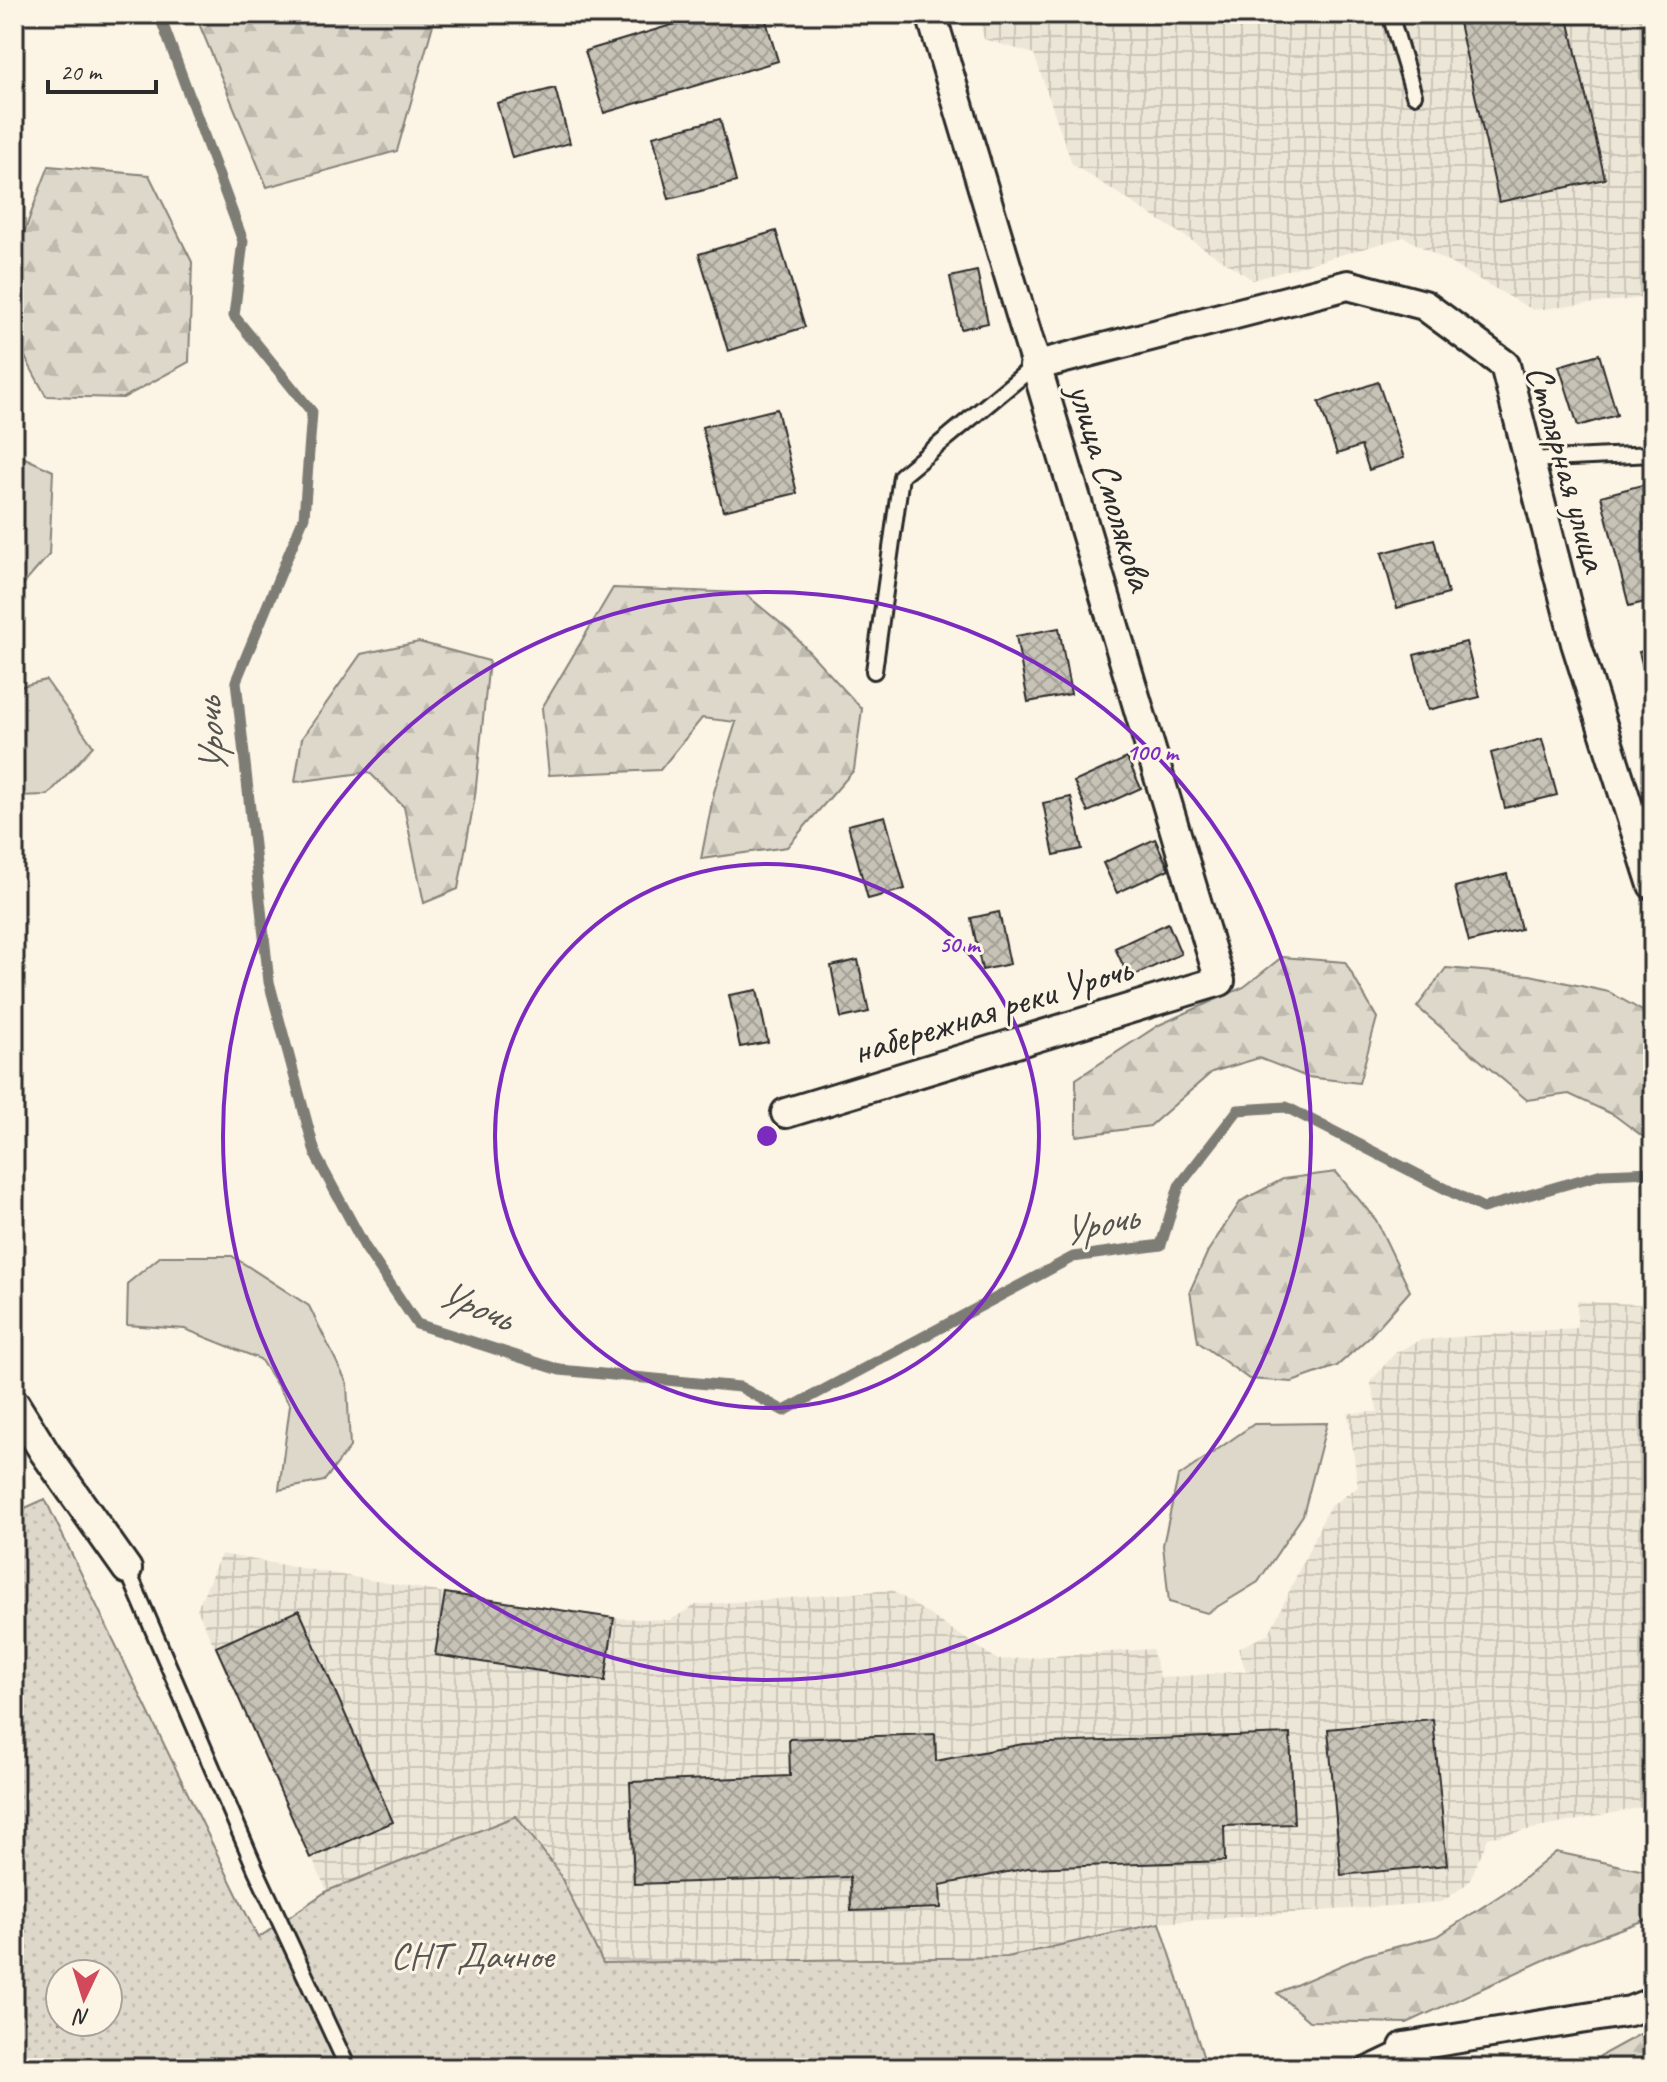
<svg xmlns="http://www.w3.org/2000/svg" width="1667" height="2082" viewBox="0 0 1667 2082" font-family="Caveat,sans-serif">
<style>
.industrial{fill:url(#industrial-grid)}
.grass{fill:#ded8ca;stroke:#84827a;stroke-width:2}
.forest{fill:url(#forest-firs);stroke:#84827a;stroke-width:2}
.garden{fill:url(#garden-dots);stroke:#84827a;stroke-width:2;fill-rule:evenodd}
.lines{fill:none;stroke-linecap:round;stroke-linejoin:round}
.stream{stroke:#7d7b74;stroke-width:11}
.building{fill:url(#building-cross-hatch);stroke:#2b2b2b;stroke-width:2}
.service-casing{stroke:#2b2b2b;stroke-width:20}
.minor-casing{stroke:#2b2b2b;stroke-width:34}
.service{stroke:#fcf5e5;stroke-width:14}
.minor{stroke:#fcf5e5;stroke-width:28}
.ring{fill:none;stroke:#7b2cbf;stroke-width:4}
.labels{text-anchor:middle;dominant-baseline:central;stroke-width:6;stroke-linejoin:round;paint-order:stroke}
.street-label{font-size:38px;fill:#2b2b2b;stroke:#fcf5e5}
.park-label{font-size:38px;fill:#585653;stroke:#fcf5e5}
.water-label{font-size:40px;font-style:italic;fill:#545350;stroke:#fcf5e5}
.centre{fill:#7b2cbf;stroke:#fcf5e5;stroke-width:4}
.ring-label{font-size:24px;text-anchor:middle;font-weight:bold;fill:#7b2cbf;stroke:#fcf5e5;stroke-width:6;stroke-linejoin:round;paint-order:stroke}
</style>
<defs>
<pattern id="industrial-grid" width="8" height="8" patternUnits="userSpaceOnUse" patternTransform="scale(2)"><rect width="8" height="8" fill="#ece6d7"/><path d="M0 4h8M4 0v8" fill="none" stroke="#cbc5b9"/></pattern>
<pattern id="forest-firs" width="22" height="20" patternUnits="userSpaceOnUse" patternTransform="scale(2)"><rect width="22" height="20" fill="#ded8ca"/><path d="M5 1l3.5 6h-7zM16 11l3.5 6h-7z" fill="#bfbaae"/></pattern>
<pattern id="garden-dots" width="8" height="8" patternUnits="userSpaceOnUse" patternTransform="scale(2)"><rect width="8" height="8" fill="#ded8ca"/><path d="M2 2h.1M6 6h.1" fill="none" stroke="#bfbaae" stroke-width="1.8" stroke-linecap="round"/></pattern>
<pattern id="building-cross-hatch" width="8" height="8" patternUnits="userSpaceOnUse" patternTransform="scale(2)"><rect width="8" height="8" fill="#c8c3b7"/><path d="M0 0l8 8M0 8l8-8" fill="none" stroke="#a39f95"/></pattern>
</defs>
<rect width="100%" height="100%" fill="#fcf5e5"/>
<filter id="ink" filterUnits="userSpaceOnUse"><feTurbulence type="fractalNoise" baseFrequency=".0125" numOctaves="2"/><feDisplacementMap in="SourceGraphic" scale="16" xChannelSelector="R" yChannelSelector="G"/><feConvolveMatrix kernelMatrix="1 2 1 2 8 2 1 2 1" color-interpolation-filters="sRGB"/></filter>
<g filter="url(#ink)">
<path class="industrial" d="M978,14h675v283l-120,13 -129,-73 -151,43 -181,-116 -38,-110 -50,-15z
M1577,1301l76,4v500l-165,33 -19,44 -27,20 -282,21 -153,34 -404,6 -45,-92 -42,-55 -189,75 -130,-282 24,-55 224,39 169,25 56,2 26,-15 196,-15 106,70 154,-11 8,29 86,-7 -8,-23 31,-14 60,-127 29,-20 -10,-74 30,-1 -8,-30 25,-29 25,-13 157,-12z"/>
<path class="grass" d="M14,453l39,18 -4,84 -35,40z
M46,680l47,66 -45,49 -34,1v-108z
M161,1256h71l77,50 38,77 3,64 -26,34 -45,9 11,-85 -30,-46 -75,-30 -58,-4 1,-42z
M1327,1423l-24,92 -45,67 -51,31 -38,-11 -6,-57 15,-68 76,-53z"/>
<path class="forest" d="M195,14h241l-39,137 -130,36z
M49,166l100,9 43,87 -3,100 -66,36 -77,-2c-8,-16 -30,-51 -32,-67 -9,-58 15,-111 35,-163z
M613,588l131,5 46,38 72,78 -8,61 -67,77 -86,12 13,-67 22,-70 -34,-4 -42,52 -111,5 -7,-67z
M419,642l70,19 -14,135 -17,93 -34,14 -20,-96 -35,-35 -74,10 7,-44 59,-84z
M1282,957l63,5 32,56 -18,65 -52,-6 -48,-19 -47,14 -62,54 -74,10v-57l83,-54 85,-38z
M1446,968l84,7 79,17 44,25v127l-39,-29 -45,-21 -42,6 -110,-93z
M1336,1172l40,48 34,71 -40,45 -33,30 -45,16 -43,-3 -51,-37 -8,-51 18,-40 33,-50 42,-22z
M1556,1852l89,19 5,47 -71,26 -172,79 -98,-2 -32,-28 88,-38 73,-19 78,-51z
M1653,2027v41h-59l6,-12z"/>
<path class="garden" d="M45,1499l213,439 69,-47 189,-75 42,55 45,92 404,-6 153,-34 47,145h-1193v-555zM60,1974h48v48h-48z"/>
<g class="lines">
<path class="stream" d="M159,14l84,227 -9,75 78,96 -8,105 -68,164 33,301 47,174 49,91 52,77 143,46 180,17 44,24 289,-154 88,-12 18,-59 59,-76 48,-3 197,101 119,-34 51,-2"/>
</g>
<path class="building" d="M708,14h56l14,47 -174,52 -19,-62z
M1457,14h110l38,165 -106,23z
M555,88l15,55 -58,15 -15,-55z
M720,119l16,63 -67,17 -16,-63z
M776,231l29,96 -77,24 -29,-97z
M977,271l11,52 -27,6 -11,-52z
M1599,354l18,61 -39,11 -19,-60z
M1378,382l26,76 -35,12 -8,-24 -24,8 -18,-52z
M777,409l20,84 -74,18 -21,-84z
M1653,482v118l-24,6 -28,-110z
M1434,539l14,55 -51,14 -15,-55z
M1059,628l12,66 -43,8 -12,-66z
M1466,642l14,55 -52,13 -14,-55z
M1653,649v56l-14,-53z
M1542,739l15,56 -52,13 -14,-55z
M1127,758l14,30 -53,24 -14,-30z
M1071,797l11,52 -28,6 -11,-52z
M885,816l20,73 -37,10 -20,-74z
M1155,839l14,30 -52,24 -14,-30z
M1507,874l14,55 -52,13 -14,-55z
M999,912l11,52 -28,6 -11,-52z
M1168,923l13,31 -52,24 -14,-30z
M858,960l11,52 -28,6 -10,-52z
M757,990l11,52 -28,5 -11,-52z
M445,1593l169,25 -9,63 -170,-26z
M299,1610l94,212 -83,36 -94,-211z
M1433,1719l14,146 -106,10 -13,-146z
M935,1734l1,27 87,-17 267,-10 4,90 -70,2 1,35 -197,7 -88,17 1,23 -90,3 -1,-34 -216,7 -4,-102 160,-6 -1,-37z"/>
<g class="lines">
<defs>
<path id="service" d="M1390,14l24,81
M1529,460l124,-6
M874,671l27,-195 133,-110
M127,1569l129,301 92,198
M1360,2068l44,-21"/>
<path id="minor" d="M1034,366l314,-81 76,20 81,60 71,278 77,242
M786,1113l434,-132 -289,-967
M14,1403l31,50 82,116
M1404,2047l226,-36 23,-9"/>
</defs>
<use href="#service" class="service-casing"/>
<use href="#minor" class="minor-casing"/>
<use href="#service" class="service"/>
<use href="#minor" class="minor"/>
</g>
</g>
<g class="ring">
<circle cx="767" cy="1136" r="272"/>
<circle cx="767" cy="1136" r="544"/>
</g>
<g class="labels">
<g class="street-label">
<text transform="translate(1567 468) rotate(74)">Столярная улица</text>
<text transform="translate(1111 487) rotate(73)">улица Смолякова</text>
<text transform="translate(992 1010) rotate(-17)">набережная реки Урочь</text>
</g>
<g class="park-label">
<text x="472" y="1955">СНТ Дачное</text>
</g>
<g class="water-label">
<text transform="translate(211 737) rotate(-95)">Урочь</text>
<text transform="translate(1099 1224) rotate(-13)">Урочь</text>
<text transform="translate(475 1305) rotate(22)">Урочь</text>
</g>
</g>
<circle cx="767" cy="1136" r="12" class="centre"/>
<g class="ring-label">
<text x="1152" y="760">100 m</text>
<text x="959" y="952">50 m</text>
</g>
<rect width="1667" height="2082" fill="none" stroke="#fcf5e5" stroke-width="48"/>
<rect x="24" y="24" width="1619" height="2034" fill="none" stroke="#2b2b2b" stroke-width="3" filter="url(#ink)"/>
<g transform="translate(84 1998) rotate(184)"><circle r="38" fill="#fcf5e5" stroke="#a8a49b" stroke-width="2"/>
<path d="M0-6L14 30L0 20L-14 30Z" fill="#d1495b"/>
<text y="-12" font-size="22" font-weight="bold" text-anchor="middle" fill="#2b2b2b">N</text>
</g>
<path d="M48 80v12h108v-12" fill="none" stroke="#2b2b2b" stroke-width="4"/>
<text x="60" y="80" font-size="24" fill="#2b2b2b" stroke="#fcf5e5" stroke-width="6" paint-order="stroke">20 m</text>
</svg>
